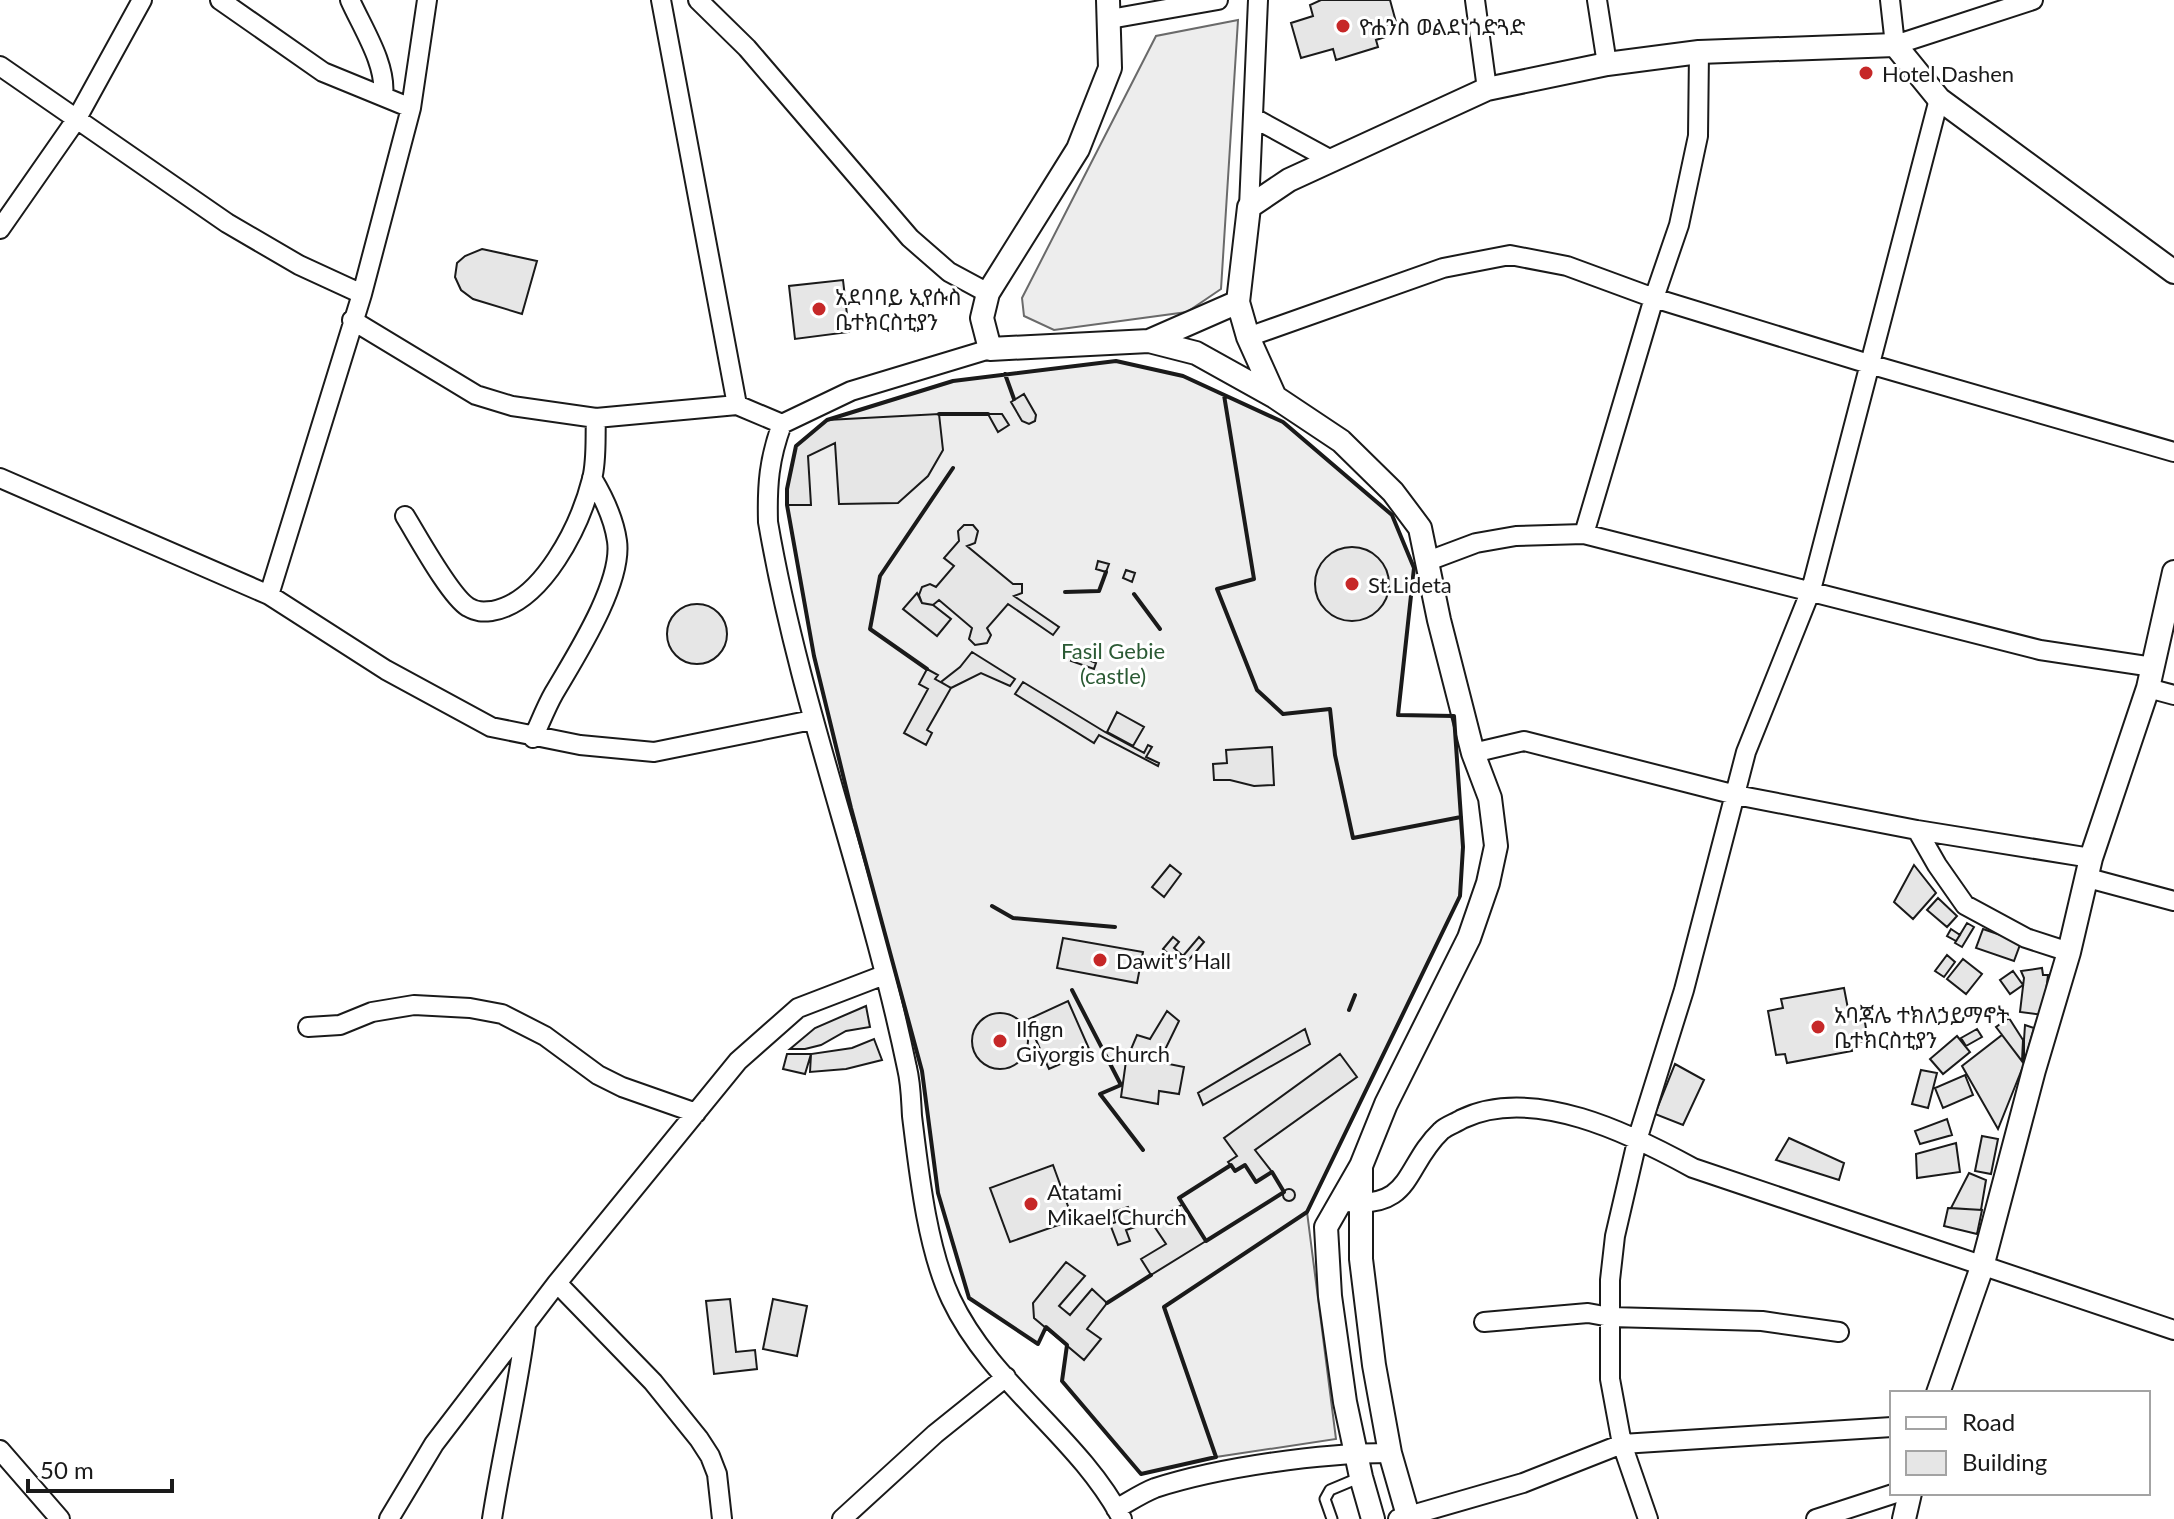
<svg xmlns="http://www.w3.org/2000/svg" width="2174" height="1519" viewBox="0 0 2174 1519" font-family="Lato,'Noto Sans Ethiopic',sans-serif">
<style>
.built{fill:#ededed;stroke:#6a6a6a;stroke-width:2}
.building{fill:#e6e6e6;stroke:#1a1a1a;stroke-width:2}
.lines{fill:none;stroke-linecap:round;stroke-linejoin:round}
.service-casing{stroke:#1a1a1a;stroke-width:13}
.minor-casing{stroke:#1a1a1a;stroke-width:22}
.tertiary-casing{stroke:#1a1a1a;stroke-width:26}
.service{stroke:#fff;stroke-width:9}
.minor{stroke:#fff;stroke-width:18}
.tertiary{stroke:#fff;stroke-width:22}
.wall{stroke:#1a1a1a;stroke-width:4}
.poi-dot{fill:#c62828;stroke:#fff;stroke-width:3}
.labels{text-anchor:middle;dominant-baseline:central;stroke-width:6;stroke-linejoin:round;paint-order:stroke}
.poi-label{font-size:22px;fill:#1a1a1a;stroke:#fff;text-anchor:start}
.park-label{font-size:22px;fill:#2b5a34;stroke:#fff}
</style>
<rect width="100%" height="100%" fill="#fff"/>
<path class="built" d="M1238,20l-17,269 -34,23 -133,18 -30,-14 -2,-18 134,-262z
M1116,361l67,15 100,46 109,93 22,53 -16,147 56,1 9,131 -3,49 -153,316 29,227 -120,18 -75,17 -79,-93 5,-36 -21,-17 -8,16 -69,-46 -31,-105 -16,-122 -71,-263 -37,-152 -27,-151v-16l9,-43 31,-26 126,-39z"/>
<path class="building" d="M1321,0h69l6,22 -14,4 3,11 -9,3 2,7 -42,13 -3,-11 -32,9 -10,-35 22,-7 -3,-11z
M482,249l55,12 -15,53 -49,-15 -12,-9 -6,-13 2,-14 8,-7z
M843,280l6,52 -54,7 -6,-53z
M1024,394l12,21 -1,6 -6,3 -7,-3 -11,-19z
M939,414l4,36 -15,26 -30,27 -59,1 -4,-61 -27,13 3,49h-24v-16l9,-43 31,-26z
M988,414h14l7,11 -11,7z
M964,525h9l5,6 -3,12 -8,3 46,38h9v9l-8,3 45,31 -6,8 -45,-31 -21,24 4,7 -4,8 -12,2 -6,-6 3,-11 -33,-28 -6,5 -11,-2 -3,-8 3,-8 8,-3 6,3 18,-21 -10,-8 15,-17 -1,-10z
M1315 584a37 37 0 1 1 74 0a37 37 0 1 1-74 0Z
M1098,561l11,3 -3,8 -10,-3z
M1126,570l9,3 -3,9 -9,-4z
M917,593l5,10 11,2 18,14 -14,17 -34,-27z
M667 634a30 30 0 1 1 60 0a30 30 0 1 1-60 0Z
M972,652l43,27 -5,7 -29,-13 -30,15 -10,-6 19,-15z
M1074,654l22,9 -2,6 -23,-8z
M927,669l11,6 -3,4 16,9 -24,42 5,3 -6,12 -22,-12 24,-44 -9,-5z
M1023,682l82,50 39,21 4,-8 4,2 -6,10 13,6 -1,3 -59,-31 -5,8 -79,-49z
M1117,712l27,15 -11,19 -26,-14z
M1272,747l2,38 -20,1 -24,-6h-16l-1,-16 14,-1 -1,-13z
M1170,865l11,9 -17,23 -12,-10z
M1914,865l22,28 -23,26 -19,-17z
M1938,898l19,18 -10,11 -20,-17z
M1967,923l7,4 -12,20 -7,-4z
M1951,929l9,6 -4,6 -9,-5z
M1983,929l38,13 -7,19 -38,-13z
M1173,937l6,5 -5,6 9,8 16,-19 5,5 -21,25 -20,-18z
M1063,938l80,14 -6,31 -80,-15z
M1947,955l8,7 -11,15 -9,-6z
M1963,959l19,15 -16,20 -19,-15z
M2042,968l1,7h5l-5,40 -23,-3 4,-34 -3,-7z
M2013,971l10,14 -13,9 -10,-14z
M1844,988l5,26 14,-3 5,29 -17,4 1,7 -65,12 -2,-9 -9,1 -8,-44 15,-3 -2,-9z
M1068,1001l22,50 -41,18 -22,-49z
M866,1006l4,21 -24,4 -25,14 -16,4h-15l25,-21z
M1167,1011l12,10 -20,41 25,5 -5,27 -20,-3 -1,13 -37,-7 5,-36 11,-26 13,4z
M972 1041a28 28 0 1 1 56 0a28 28 0 1 1-56 0Z
M2009,1018l14,22 -1,21 -26,-34z
M2025,1025l9,3 -10,36v-24z
M1305,1029l5,15 -107,61 -5,-12z
M1977,1029l5,8 -16,9 -5,-8z
M2002,1035l22,29 -26,65 -36,-63z
M1957,1036l13,16 -27,22 -13,-15z
M874,1039l8,21 -36,9 -36,3 1,-18 41,-6z
M787,1054h24l-6,20 -22,-5z
M1340,1054l17,23 -102,73 17,22 -16,10 -11,-17 -10,6 -7,-9 9,-6 -13,-18z
M1675,1064l29,16 -21,45 -28,-11z
M1921,1070l16,3 -9,35 -16,-4z
M1965,1075l8,20 -30,13 -8,-20z
M1947,1119l5,16 -32,9 -5,-13z
M1982,1136l16,3 -7,35 -16,-3z
M1789,1138l55,25 -5,17 -63,-20z
M1956,1143l4,29 -43,6 -1,-24z
M1053,1165l20,55 -63,22 -20,-54z
M1969,1173l17,7 -5,30 -30,-2z
M1283 1195a6 6 0 1 1 12 0a6 6 0 1 1-12 0Z
M1183,1204l23,37 -55,34 -10,-16 25,-15 -14,-21z
M1128,1207l7,20 -9,3 4,11 -12,4 -8,-21 6,-2 -3,-10z
M1948,1208l34,2 -5,24 -33,-8z
M1066,1262l19,14 -26,30 11,9 22,-26 15,14 -20,26 14,10 -17,21 -50,-42 -1,-15z
M730,1299l6,53 19,-2 2,19 -43,5 -8,-73z
M773,1299l34,7 -10,50 -34,-7z"/>
<g class="lines">
<defs>
<path id="service" d="M1332,1519l-7,-20 5,-9 31,-13"/>
<path id="minor" d="M220,0l103,72 88,36
M350,0c13,29 37,65 33,96
M661,0l76,405
M698,0l49,48 163,190 39,34 39,21
M1475,0l12,89
M1597,0l10,64
M1890,0l5,45 138,-45
M1110,19l108,-19
M0,66l227,157 72,42 63,29
M1254,118l77,42
M1249,207l9,-207
M0,229l76,-109 66,-120
M352,320l124,75 36,11 84,12 141,-13 45,19
M1248,337l195,-69 67,-13 57,11 87,32 215,66 305,88
M990,349l-139,42 -69,33c-13,35 -15,61 -14,98 32,186 101,362 139,546 4,16 4,32 5,48 7,57 15,132 39,183 40,85 128,138 171,220
M0,478l269,117 117,75 105,57 89,18 74,7 158,-32
M405,516c13,21 45,80 63,91 9,5 14,5 24,4 51,-9 88,-85 100,-132 5,-19 3,-42 4,-61
M1584,534l70,-236 25,-73 19,-89 1,-84
M1428,561l48,-18 40,-7 68,-2 456,116 113,17
M269,595l93,-301 49,-186 16,-108
M2148,688l26,7
M533,738c7,-15 13,-31 21,-45 21,-36 69,-110 63,-152 -3,-22 -13,-43 -25,-63
M1473,753l51,-12 212,54 181,35 174,28
M1917,830l20,35 28,40 61,33 43,14
M2088,878l86,23
M308,1027l32,-2 32,-13 42,-7 56,3 32,6 43,22 53,39 24,12 74,26
M1347,1202c66,7 57,-36 94,-71 5,-5 15,-8 21,-12 71,-34 169,15 231,49l481,162
M557,1283l96,99 46,57 11,17 7,18 5,45
M1484,1322l104,-9 22,4 152,4 77,11
M0,1450l60,69
M1116,1509c13,-7 26,-16 39,-21 65,-21 166,-35 235,-35
M389,1519l45,-75 123,-161 181,-222 60,-53 86,-33
M492,1519c10,-65 26,-129 34,-194
M842,1519l93,-85 71,-57
M1398,1519l125,-36 99,-39 270,-17
M1648,1519l-26,-75 -12,-65v-99l5,-44 23,-99 46,-147 62,-238 65,-162 128,-491
M1816,1519l80,-26"/>
<path id="tertiary" d="M1108,0l2,68 -32,81 -90,144 -6,25 8,31 159,-8 47,12 79,44 66,44 52,51 27,36 19,92 34,133 17,45 6,48 -8,37 -19,55 -83,166 -25,62 -35,61 4,69 15,106 16,75 12,42
M1149,341l89,-39
M1275,397l-27,-60 -10,-35 11,-95 40,-27 198,-91 120,-25 92,-12 196,-7 44,54 235,173
M1361,1166v93l13,106 16,88 19,66
M1938,1393l44,-126 52,-197 35,-118 22,-94 57,-170 26,-116
M1904,1519l6,-26"/>
</defs>
<use href="#service" class="service-casing"/>
<use href="#minor" class="minor-casing"/>
<use href="#tertiary" class="tertiary-casing"/>
<use href="#service" class="service"/>
<use href="#minor" class="minor"/>
<use href="#tertiary" class="tertiary"/>
<path class="wall" d="M1116,361l67,15 100,46 109,93 22,53 -16,147 56,1 9,131 -3,49 -153,316 -143,95 52,150 -75,17 -79,-93 5,-36 -21,-18 -8,17 -69,-46 -31,-105 -16,-122 -71,-263 -37,-152 -27,-151v-16l9,-43 31,-26 126,-39z
M1005,374l9,25
M1224,395l30,184 -37,10 40,101 26,24 47,-5 5,46 18,83 108,-21
M939,414h49
M1065,592l34,-1 7,-19
M1134,594l26,35
M927,669l-57,-40 10,-53 73,-108
M992,906l21,12 102,9
M1072,990l49,95 -21,9 43,56
M1349,1010l6,-15
M1231,1165l4,6 10,-6 11,17 16,-10 12,20 -78,49 -27,-43z
M1107,1303l44,-28"/>
</g>
<g class="poi-dot">
<circle cx="1343" cy="26" r="8"/>
<circle cx="1866" cy="73" r="8"/>
<circle cx="819" cy="309" r="8"/>
<circle cx="1352" cy="584" r="8"/>
<circle cx="1100" cy="960" r="8"/>
<circle cx="1818" cy="1027" r="8"/>
<circle cx="1000" cy="1041" r="8"/>
<circle cx="1031" cy="1204" r="8"/>
</g>
<g class="labels">
<g class="poi-label">
<text x="1359" y="26">ዮሐንስ ወልደነጎድጓድ</text>
<text x="1882" y="73">Hotel Dashen</text>
<text x="835" y="296">አደባባይ ኢየሱስ<tspan x="835" dy="25">ቤተክርስቲያን</tspan></text>
<text x="1368" y="584">St.Lideta</text>
<text x="1116" y="960">Dawit's Hall</text>
<text x="1834" y="1014">አባጃሌ ተክለኃይማኖት<tspan x="1834" dy="25">ቤተክርስቲያን</tspan></text>
<text x="1016" y="1028">Ilfign<tspan x="1016" dy="25">Giyorgis Church</tspan></text>
<text x="1047" y="1191">Atatami<tspan x="1047" dy="25">Mikael Church</tspan></text>
</g>
<g class="park-label">
<text x="1113" y="650">Fasil Gebie<tspan x="1113" dy="25">(castle)</tspan></text>
</g>
</g>
<rect x="1890" y="1391" width="260" height="104" fill="#ffffff" stroke="#a3a3a3" stroke-width="2"/>
<rect x="1906" y="1417" width="40" height="12" fill="#ffffff" stroke="#a3a3a3" stroke-width="2"/>
<text x="1962" y="1431" font-size="24" fill="#1a1a1a">Road</text>
<rect x="1906" y="1451" width="40" height="24" fill="#e6e6e6" stroke="#a3a3a3" stroke-width="2"/>
<text x="1962" y="1471" font-size="24" fill="#1a1a1a">Building</text>
<path d="M28 1479v12h144v-12" fill="none" stroke="#1a1a1a" stroke-width="4"/>
<text x="40" y="1479" font-size="24" fill="#1a1a1a" stroke="#ffffff" stroke-width="6" paint-order="stroke">50 m</text>
</svg>
